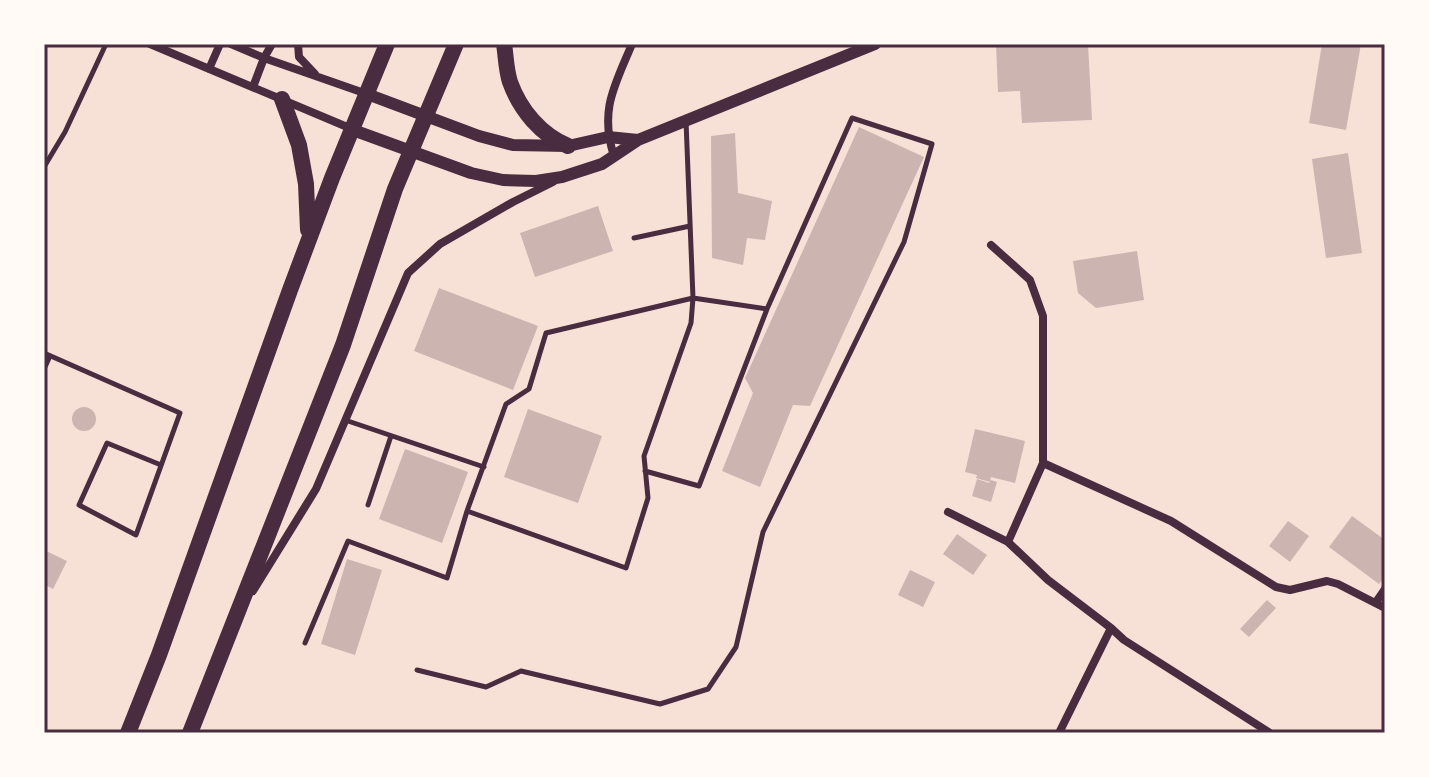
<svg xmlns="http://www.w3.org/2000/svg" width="1429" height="777" viewBox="0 0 1429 777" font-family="Mulish,sans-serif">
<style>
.building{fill:#ccb4b1}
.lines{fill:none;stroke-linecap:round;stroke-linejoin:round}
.service{stroke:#4a2c40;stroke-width:5}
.minor{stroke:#4a2c40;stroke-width:8}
.tertiary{stroke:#4a2c40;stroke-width:12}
.primary{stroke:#4a2c40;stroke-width:16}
.neatline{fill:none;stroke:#4a2c40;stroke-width:3}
</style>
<rect width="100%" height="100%" fill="#f7e1d7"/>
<path class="building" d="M996,44h92l4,76 -70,3 -2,-32 -22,1z
M1322,44h39l-15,86 -37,-7z
M859,127l65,30 -114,249 -17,-1 -33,82 -38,-16 31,-78 -8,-15z
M735,133l3,60 34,8 -7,39 -18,-2 -4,27 -31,-7 -1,-122z
M1348,153l14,100 -36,5 -14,-99z
M598,206l15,45 -78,26 -15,-44z
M1137,251l7,49 -48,8 -18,-15 -5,-32z
M439,288l99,38 -25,64 -99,-39z
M72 419a12 12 0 1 1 24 0a12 12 0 1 1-24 0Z
M528,409l74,27 -24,67 -74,-26z
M975,429l50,12 -10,42 -24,-6 -1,5 -14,-4 1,-3 -12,-3z
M405,449l63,23 -26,71 -63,-24z
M977,479l12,4 2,-3 6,2 -6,20 -19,-6z
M1352,516l33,24v36l-6,8 -50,-37z
M1288,521l21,15 -19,26 -21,-16z
M957,534l30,21 -14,20 -30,-21z
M44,550l23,11 -14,28 -9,-5z
M347,559l35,11 -27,85 -34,-11z
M910,570l25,12 -12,25 -25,-12z
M1267,600l9,8 -27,29 -9,-8z"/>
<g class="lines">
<path class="service" d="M686,121l7,177 -2,25 -47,133 4,42 -22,70 -159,-57 39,-107 23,-15 17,-56 147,-35 74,11
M44,167l21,-35 41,-88
M634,238l56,-12
M44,353l136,60 -44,122 -57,-30 28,-62 54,22
M44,369l6,-13
M345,420l139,47
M368,505l23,-69
M305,643l43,-102 99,37 20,-67
M417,670l69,17 35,-16 139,33 48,-15 28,-42 27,-115 141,-290 28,-98 -80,-26 -85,191 -68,177 -54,-15"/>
<path class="minor" d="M150,44l202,85
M231,44l33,14 103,36
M298,44l1,13 16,17
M209,69l11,-25
M253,87l11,-29 8,-14
M614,156c-15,-46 1,-71 18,-112
M991,245l39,35 13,36v147l-35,79
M1043,463l128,58 105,66 14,3 37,-9 11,3 47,24
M948,512l60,30 40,38 63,48 -52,105
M253,591l63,-102 92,-216 32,-29 73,-42 40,-20
M1376,602l9,-13
M1111,628l13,12 146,93"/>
<path class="tertiary" d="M367,94l112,42 34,9 55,1 40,-9 30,3
M353,130l118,43 32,7 33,1 26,-4 40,-13 36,-24 237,-96"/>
<path class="primary" d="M504,44c2,12 2,26 6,38 10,28 31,53 58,64
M282,99l17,46 7,39 2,46
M128,733l31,-78 131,-365 42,-112 55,-134
M190,733l153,-388 52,-156 61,-145"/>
</g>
<rect width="1429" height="777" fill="none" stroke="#fffaf5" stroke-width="92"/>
<rect x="46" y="46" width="1337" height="685" class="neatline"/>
</svg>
